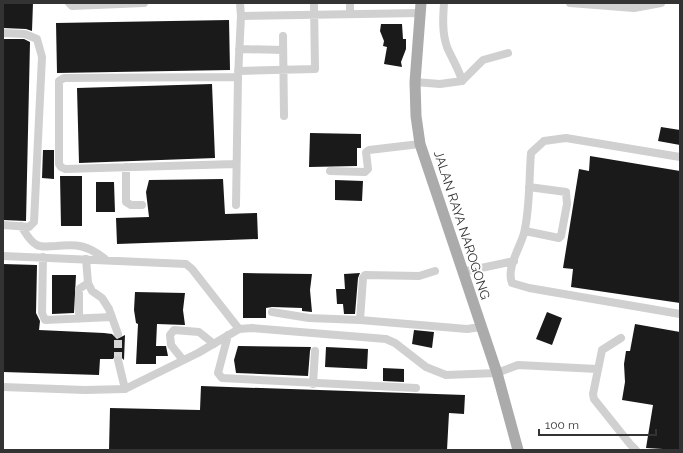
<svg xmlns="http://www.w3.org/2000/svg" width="683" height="453" viewBox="0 0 683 453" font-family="Raleway,sans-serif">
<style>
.building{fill:#1a1a1a}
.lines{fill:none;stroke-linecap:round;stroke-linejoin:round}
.minor-tunnel{stroke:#d6d6d6;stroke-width:8;stroke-dasharray:8 4;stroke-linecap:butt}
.minor{stroke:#d0d0d0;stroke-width:8}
.major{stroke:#ababab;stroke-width:11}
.labels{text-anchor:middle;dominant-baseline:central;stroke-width:4;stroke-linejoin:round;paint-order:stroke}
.street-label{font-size:13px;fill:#333;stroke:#fff}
</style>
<rect width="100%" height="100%" fill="#fff"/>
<path class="building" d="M3,3h30l-1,28 -6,-2 -23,-1z
M229,20l1,50 -173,3 -1,-50z
M381,24h21l1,15h3v10l-5,13 1,5 -18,-3 3,-17 -4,-1 1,-5 -4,-10z
M3,39h21l6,3 -4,179 -23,-1z
M212,84l3,74 -136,5 -2,-75z
M661,127l19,3v15l-22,-4z
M310,133l51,1v14h-4v18l-48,1z
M43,150h11v29l-12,-1z
M590,156l90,15v132l-109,-16 2,-18 -10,-1 16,-99 10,2z
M60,176h22v50h-21z
M223,179l2,35 32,-1 1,26 -141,5 -1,-26 33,-1 -3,-25 3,-12z
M335,180l28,1 -1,20 -27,-1z
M96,182h18l1,30h-19z
M3,264l34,1 -1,48 4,8 -1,9 65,3 8,1 5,5 8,-4 -1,25 -5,-5 -4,1 -2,3h-13l-1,16 -96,-3z
M243,273l69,1 -2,16 2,22 -10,-1v-3l-30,-1 -6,1v10h-23z
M360,273l-2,5 -3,36h-11l-1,-10h-6l-1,-15h9l-1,-15z
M52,275h24l-2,38 -22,1z
M135,292l50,1 -2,17 2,15 -28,-1 -1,22h10l2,10h-12v8h-20l2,-40 -2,-1 -2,-13z
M547,312l15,6 -10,27 -16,-6z
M635,324l45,8v118l-34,-2 7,-43 -31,-5 3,-18 -1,-18 2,-13h4z
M414,330l20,2 -2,16 -20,-4z
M238,346l73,1 -1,4 -2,25 -72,-3 -2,-13z
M326,347l42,2 -1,20 -42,-2z
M383,368l21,1v13l-21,-1z
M201,386l264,9 -1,19 -15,-1 -2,37h-338l1,-42 90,2z"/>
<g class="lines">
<path class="minor-tunnel" d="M118,360v-26"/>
<path class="minor" d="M69,3l3,3 72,-3
M240,3l1,13 180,-3
M350,3v10
M444,3c-1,14 -2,30 3,44 5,12 12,22 15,34
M570,3l64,5 27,-5
M3,33l22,1 12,5 5,18 -8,165 -5,5 -26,-2
M283,36l1,80
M239,49l44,1
M238,71l77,-2 -1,-66
M415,82l25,2 22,-3 21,-21 25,-7
M680,157l-114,-19 -22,3 -13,12c-2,24 -1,57 -7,80 -4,15 -18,35 -12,50l17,5 151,26
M236,164l-171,5 -4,-2 -2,-3v-83l5,-3 174,-1
M126,167v35l5,3h11
M330,171l35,1 3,-3 -2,-17 3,-2 51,-6
M236,205l2,-128 3,-61
M21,226c4,6 9,16 16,19 5,3 12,1 19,1 22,-2 31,-1 49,13
M525,231l34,7 2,-2 6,-32 -1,-12 -37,-5
M3,256l183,8 6,5 47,60 13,-1 134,11 9,4 31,24 20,8 51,-2 21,-8 79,4
M43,257l-1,56 3,7 67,-3
M86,259l2,24 4,8 10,7 7,11 9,25
M462,272l52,-11
M272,312l37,6 51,2 107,9 14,-2
M79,319v-30l9,-6
M360,320l3,-42 2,-3 54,1 16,-5
M228,335l-10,38 4,5 194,10
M621,338l-19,12 -9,44 1,5 36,45 6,6
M118,360l7,29
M183,360l-12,-15 -1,-10 4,-5 25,2 15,12
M313,384l2,-33
M3,387l82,3 40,-1 73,-36 41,-24"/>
<path class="major" d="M421,3l-6,79 1,34 4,28 77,229 21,77"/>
</g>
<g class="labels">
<g class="street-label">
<text transform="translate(462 225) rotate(72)">JALAN RAYA NAROGONG</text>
</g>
</g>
<rect width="683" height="453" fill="none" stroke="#333333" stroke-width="8"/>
<path d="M539 429v6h117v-6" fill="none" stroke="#333333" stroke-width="2"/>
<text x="545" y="429" font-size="12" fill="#333333" stroke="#ffffff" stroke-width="3" paint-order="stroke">100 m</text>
</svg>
